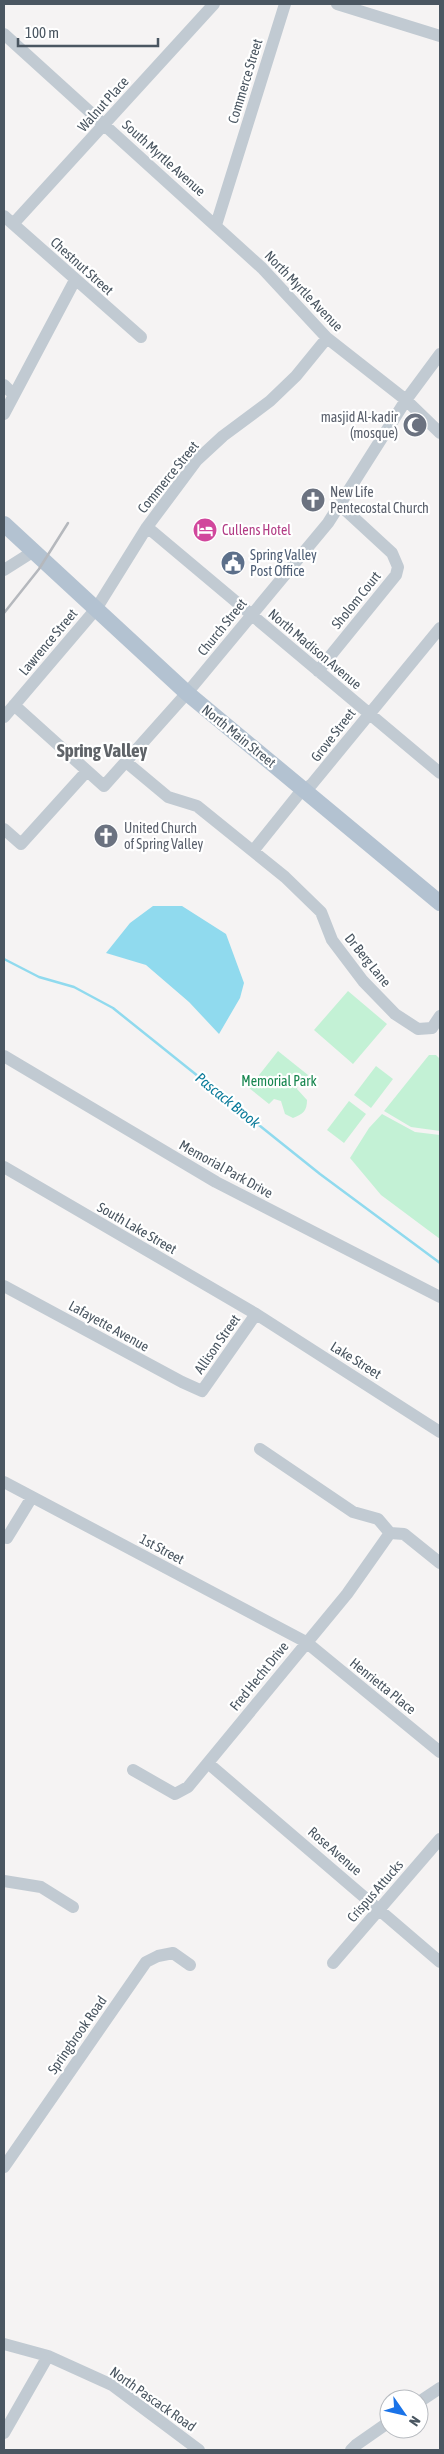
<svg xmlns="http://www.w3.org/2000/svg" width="444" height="2454" viewBox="0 0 444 2454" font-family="'Asap Condensed',sans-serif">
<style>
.green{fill:#c3f1d5}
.water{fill:#90daee}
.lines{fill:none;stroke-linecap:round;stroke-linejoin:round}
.stream{stroke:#90daee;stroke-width:2.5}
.minor{stroke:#c1cad2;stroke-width:12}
.major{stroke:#b3c2d1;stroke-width:16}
.rail{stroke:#b5b8bd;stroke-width:2.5}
.labels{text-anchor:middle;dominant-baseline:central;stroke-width:4.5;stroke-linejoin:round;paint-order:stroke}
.street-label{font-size:14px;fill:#4a5661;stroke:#fff}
.worship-label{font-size:14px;fill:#5b616d;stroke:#fff;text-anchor:start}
.hotel-label{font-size:14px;fill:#b23c85;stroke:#fff;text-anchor:start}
.service-label{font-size:14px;fill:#4e5e75;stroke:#fff;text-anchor:start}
.park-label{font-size:14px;fill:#17864f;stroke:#fff}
.water-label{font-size:15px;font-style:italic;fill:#0c7c9b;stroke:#fff}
.district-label{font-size:19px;font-weight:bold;fill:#5f6368;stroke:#fff}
</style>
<rect width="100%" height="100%" fill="#f5f3f3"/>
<path class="green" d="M348,991l39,33 -34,40 -39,-34z
M278,1051l30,24v8l-10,2 -1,4 10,11c0,11 -4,14 -14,18l-8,-4 -4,-13 -7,-2 -5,5 -20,-16z
M429,1055h7l4,4v72l-29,-4 -27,-16z
M376,1066l17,13 -22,29 -17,-13z
M349,1101l17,13 -22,29 -17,-13z
M382,1114l33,18 25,3v104l-59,-44 -31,-37 19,-30z"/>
<path class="water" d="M153,906h29l44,28 18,49 -4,15 -21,36 -30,-32 -43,-37 -40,-12 24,-30z"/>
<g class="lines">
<path class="stream" d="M4,959l35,18 35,10 39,21 207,166 120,89"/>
<path class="minor" d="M337,4l103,32
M4,34l258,234 65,70 79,62 34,33
M4,216l137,121
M13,224l201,-220
M216,225l69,-221
M4,385l10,10
M4,414l71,-134
M147,527l293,246
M4,570l30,-19
M318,671l78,-96 2,-8 -6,-14 -52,-48
M14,705l90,81 83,-93 141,-170 78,-123 34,-46
M4,717l92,-108 51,-82 50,-67 26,-24 47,-35 26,-25 31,-38
M126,762l42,35 29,9 88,71 36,35 11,28 31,41 32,33 23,15 14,-1
M4,829l17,15 66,-73
M253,851l45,-56 14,-11 128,-156
M432,1028l8,-12
M4,1056l212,126 224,115
M4,1167l252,147 184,118
M4,1286l178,96 20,9 54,-77
M260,1449l93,63 25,7 12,14
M4,1482l302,160 134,110
M390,1533l14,1 36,29
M4,1536l3,2 25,-41
M209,1764l231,198
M133,1770l42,24 13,-7 159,-193 43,-61
M4,1881l37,6 32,20
M333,1963l107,-124
M4,2167l142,-205 12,-6 15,-3 17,12
M4,2344l44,12 64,29 87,65
M419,2402l21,-14
M4,2433l44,-77
M351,2450l5,-5 33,-23"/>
<path class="major" d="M4,524l183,169 253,210"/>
<path class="rail" d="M4,613l35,-44 29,-46"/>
</g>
<defs>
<symbol id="mosque-disc" viewBox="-11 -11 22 22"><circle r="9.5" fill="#6b7280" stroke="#fff"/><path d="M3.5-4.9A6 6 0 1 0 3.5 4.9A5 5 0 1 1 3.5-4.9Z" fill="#fff"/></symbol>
<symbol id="church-disc" viewBox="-11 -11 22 22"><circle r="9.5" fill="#6b7280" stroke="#fff"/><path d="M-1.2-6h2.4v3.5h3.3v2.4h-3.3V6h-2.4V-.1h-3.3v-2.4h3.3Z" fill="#fff"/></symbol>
<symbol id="hotel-disc" viewBox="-11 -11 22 22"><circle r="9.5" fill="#d1479c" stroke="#fff"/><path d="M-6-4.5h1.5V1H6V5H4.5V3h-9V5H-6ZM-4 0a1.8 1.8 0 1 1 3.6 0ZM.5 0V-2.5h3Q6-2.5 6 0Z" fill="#fff"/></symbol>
<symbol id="civic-disc" viewBox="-11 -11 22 22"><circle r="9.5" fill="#5c6f8a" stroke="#fff"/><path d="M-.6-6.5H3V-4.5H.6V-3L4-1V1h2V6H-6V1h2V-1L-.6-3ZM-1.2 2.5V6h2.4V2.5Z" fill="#fff"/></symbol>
</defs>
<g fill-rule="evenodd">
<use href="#mosque-disc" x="401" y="411" width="28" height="28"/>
<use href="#church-disc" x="299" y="486" width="28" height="28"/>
<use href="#hotel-disc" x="191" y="516" width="28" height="28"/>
<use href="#civic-disc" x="219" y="549" width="28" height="28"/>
<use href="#church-disc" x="92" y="822" width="28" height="28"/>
</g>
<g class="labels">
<g class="street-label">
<text transform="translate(245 81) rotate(-73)">Commerce Street</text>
<text transform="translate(103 104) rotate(-48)">Walnut Place</text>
<text transform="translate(164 158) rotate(42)">South Myrtle Avenue</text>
<text transform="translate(82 266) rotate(42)">Chestnut Street</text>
<text transform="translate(304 291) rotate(46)">North Myrtle Avenue</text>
<text transform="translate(168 477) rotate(-51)">Commerce Street</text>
<text transform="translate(356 600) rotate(-51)">Sholom Court</text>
<text transform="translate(222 627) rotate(-51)">Church Street</text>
<text transform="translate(48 642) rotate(-50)">Lawrence Street</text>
<text transform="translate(315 649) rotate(40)">North Madison Avenue</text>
<text transform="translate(333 735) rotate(-52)">Grove Street</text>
<text transform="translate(239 736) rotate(39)">North Main Street</text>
<text transform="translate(368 960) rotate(51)">Dr Berg Lane</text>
<text transform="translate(226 1169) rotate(29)">Memorial Park Drive</text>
<text transform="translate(137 1228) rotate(30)">South Lake Street</text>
<text transform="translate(109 1326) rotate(29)">Lafayette Avenue</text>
<text transform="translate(217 1344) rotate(-55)">Allison Street</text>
<text transform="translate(356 1360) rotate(32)">Lake Street</text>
<text transform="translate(162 1549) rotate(28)">1st Street</text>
<text transform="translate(259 1676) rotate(-51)">Fred Hecht Drive</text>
<text transform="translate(383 1686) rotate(39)">Henrietta Place</text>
<text transform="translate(335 1851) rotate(41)">Rose Avenue</text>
<text transform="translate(375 1891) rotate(-49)">Crispus Attucks</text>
<text transform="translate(77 2035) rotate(-55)">Springbrook Road</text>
<text transform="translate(153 2399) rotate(35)">North Pascack Road</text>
</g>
<g class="worship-label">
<text x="398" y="417" text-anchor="end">masjid Al-kadir<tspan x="398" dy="16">(mosque)</tspan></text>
<text x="330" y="492">New Life<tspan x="330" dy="16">Pentecostal Church</tspan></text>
<text x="124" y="828">United Church<tspan x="124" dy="16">of Spring Valley</tspan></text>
</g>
<g class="hotel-label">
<text x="222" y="530">Cullens Hotel</text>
</g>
<g class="service-label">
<text x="250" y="555">Spring Valley<tspan x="250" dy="16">Post Office</tspan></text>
</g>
<g class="park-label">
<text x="279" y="1081">Memorial Park</text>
</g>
<g class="water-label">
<text transform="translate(228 1100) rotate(39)">Pascack Brook</text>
</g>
<g class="district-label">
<text x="102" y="750">Spring Valley</text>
</g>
</g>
<rect width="444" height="2454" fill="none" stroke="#4a5661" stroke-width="10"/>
<g transform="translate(404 2414) rotate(124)"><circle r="24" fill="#ffffff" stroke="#b7bbc0"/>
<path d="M0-4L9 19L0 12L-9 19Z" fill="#1a73e8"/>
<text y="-8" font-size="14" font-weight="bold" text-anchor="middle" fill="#4a5661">N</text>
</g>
<path d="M18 38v8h140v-8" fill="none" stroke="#4a5661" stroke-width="2.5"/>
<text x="25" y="38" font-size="15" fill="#4a5661" stroke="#ffffff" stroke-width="4" paint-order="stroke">100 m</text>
</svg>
